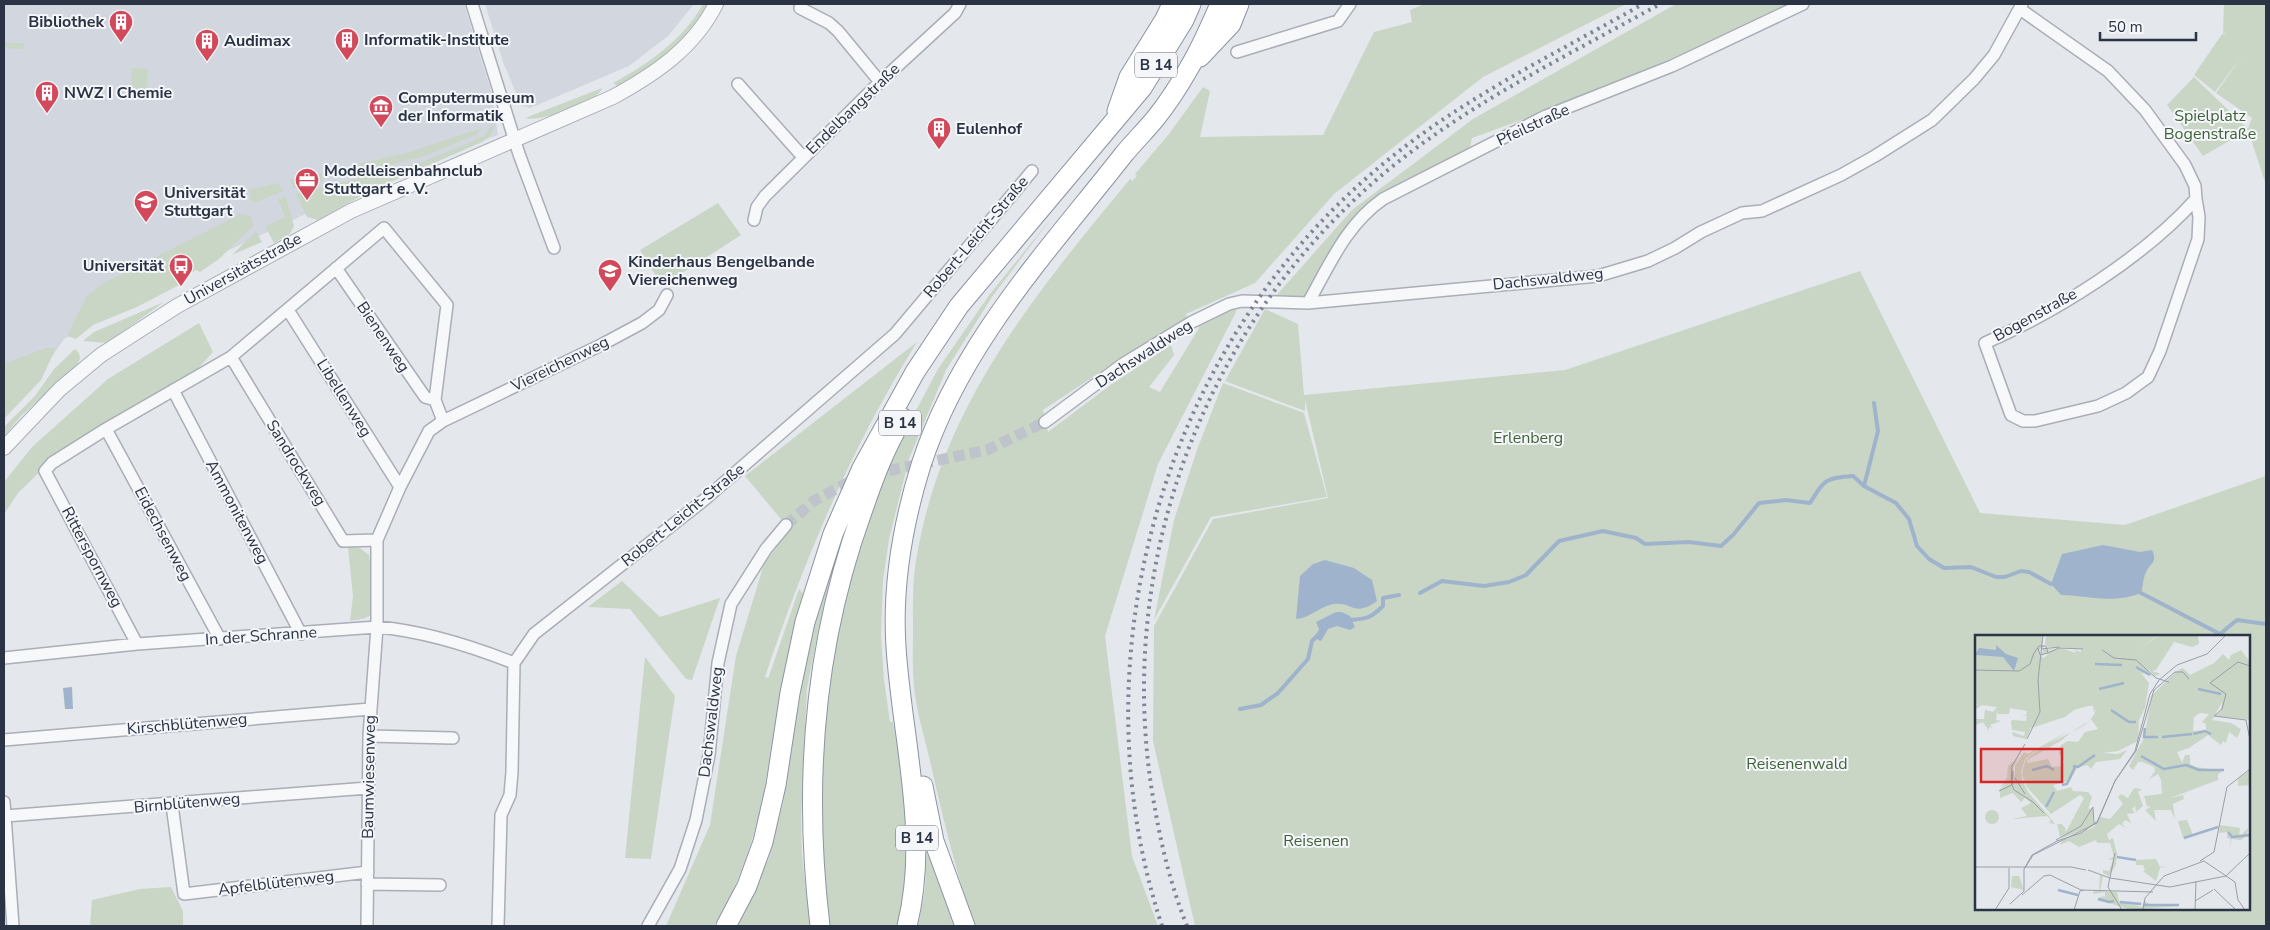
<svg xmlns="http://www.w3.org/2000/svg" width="2270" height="930" viewBox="0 0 2270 930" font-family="'Nunito Sans',sans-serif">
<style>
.built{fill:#d2d6de}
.green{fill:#c9d6c5;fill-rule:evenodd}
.water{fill:#9fb4cc}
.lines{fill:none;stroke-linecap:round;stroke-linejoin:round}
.stream{stroke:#9fb4cc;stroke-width:4}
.minor-tunnel{stroke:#bfc3cb;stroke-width:11;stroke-dasharray:11 5.5;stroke-linecap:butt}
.minor-casing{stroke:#a9aeb7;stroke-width:14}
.tertiary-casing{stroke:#a9aeb7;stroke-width:16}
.trunk-casing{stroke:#8b94a3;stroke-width:21}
.minor{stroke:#f7f8fa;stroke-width:11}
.tertiary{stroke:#f7f8fa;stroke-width:14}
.trunk{stroke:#fff;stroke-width:19}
.rail{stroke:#7d8696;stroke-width:4;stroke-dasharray:2.5 5;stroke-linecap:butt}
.labels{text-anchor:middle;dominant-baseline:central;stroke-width:4;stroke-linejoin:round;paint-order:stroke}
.shield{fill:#f4f6f9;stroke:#676e7b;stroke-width:1}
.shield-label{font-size:15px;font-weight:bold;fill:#2b3445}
.poi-label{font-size:16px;font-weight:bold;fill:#2b3445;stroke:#f4f6f9;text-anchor:start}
.street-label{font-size:16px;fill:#2b3445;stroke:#f4f6f9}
.park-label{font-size:16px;fill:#3f6138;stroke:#f4f6f9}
.inset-river{fill:none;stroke:#9fb4cc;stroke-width:2.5}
.inset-road{fill:none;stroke:#9a9fa9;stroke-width:1}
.view{fill:#d62828;fill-opacity:0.15;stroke:#d62828;stroke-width:2.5}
.inset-edge{fill:none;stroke:#2b3445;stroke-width:2.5}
</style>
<rect width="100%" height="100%" fill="#e4e7ec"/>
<path class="built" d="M4,4h460l28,90 6,41 -135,52 -151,71 -127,70 -21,11 -26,37 -34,34z
M485,4h209l-26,32 -39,30 -99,42 -9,-3 -18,-43z"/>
<path class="green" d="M703,4h5c-18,36 -55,63 -89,83l-6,-4c34,-18 71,-44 90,-79z
M1425,4h201l-143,73 -149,117 -79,89 -69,31 1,4 -67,41 -77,51 5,22 64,-48 59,-39 3,10 -25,32 11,5 39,-64 -2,-3 38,-20 1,7 -78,152 -53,172 27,220 26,70h-187l2,-3c-17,-52 -30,-104 -42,-158 -5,-23 -13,-47 -16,-71 -3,-20 -2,-42 -2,-62 0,-25 -1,-52 4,-77 26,-151 119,-262 213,-376l2,2 5,-5 -2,-2 34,-40 34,-47 7,4 -10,46 123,-2 51,-103 38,-10 -2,-12z
M1676,4h117l-203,91 -118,43 -3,14 -92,48 -20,12 -53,86 -29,-1 77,-87 121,-91z
M2224,4h42v181l-18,-55 -45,26 -36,-51 27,-28 54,52 4,-11 -36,-25 26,-37 -27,36 -21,-17 28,-41h5l-4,-1z
M4,43h20l-1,6 -19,-1z
M132,68l16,1 -2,31 -16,-2z
M602,88c-3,14 -64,35 -77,30z
M495,125l-5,11 -8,6 -112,49 -52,29 -11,-3 -11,-23 126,-32 47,-19 16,-8 6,-9z
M482,128l-6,7 -54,22 -62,15 -2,-8 49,-11z
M321,173l2,8 -30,7 -3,-8z
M278,183l5,8 -27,11 -5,-1 -2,-11z
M286,197l8,29 -4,8 -16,9 -9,-17 20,-9 -7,-18z
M718,203l23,32 -79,51 -22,-36z
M241,214l10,2 2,10 -34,33 -19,13 -4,-2 -14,8 1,5 -46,24 -44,18 -17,14 -9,-3 19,-39 16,-13z
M1053,216l-61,81 -46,73 -37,89 -20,80 -6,41 -2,56 3,44 6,42h3l13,75 1,78 -9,51h-70l-11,-157 19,-138 23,-89 35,-90 44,-83 52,-75z
M256,231l6,11 -30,13z
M1860,271l120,242 145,12 141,-49v450h-1071l-42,-185 1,-115 59,-107 115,-21 -23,-98v11l-80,-30 40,-72 33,15 6,71 261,-25zM1976,636h273v273h-273z
M164,302l-57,41 -24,-2 11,-9z
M199,323l14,29 -22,24 -139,84 -34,33 -14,21v-32l28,-35 76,-68z
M917,342c-65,104 -113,218 -152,335l3,1 1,-2 30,-87 4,5c-9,33 -17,66 -23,100 -14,85 -20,157 -66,232h-48l44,-101 26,-169 28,-92 26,-34 -45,-54z
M46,348h10l-15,32 -37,39v-55z
M75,349l4,4 1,6 -3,6 -56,51 -17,20v-9l31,-31 19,-27z
M1223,383l81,30 23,84 -116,20 -57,103 20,-100 24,-73z
M855,509l-32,118h-4l-12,61 -6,131 1,37 8,70h-73l32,-68 14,-55 18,-117 13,-60 15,-53z
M348,547l12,1 9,7 5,33 -1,24c-5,8 -15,7 -23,9l3,-25z
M622,581l38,36 60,-19 -28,82 -6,-1 -56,-70 -42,-2z
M645,657l30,39 -24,163 -26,-1z
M927,843l29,83h-38l7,-37z
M171,887l12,24v15h-93l2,-26 48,-11z"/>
<path class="water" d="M2103,545l37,7 12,-2c6,13 -2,13 -6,22 -3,6 -3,15 -5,21 -28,11 -51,3 -80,2l-10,-11 11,-30z
M1325,560l29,8 18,12 5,21c-24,17 -24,0 -44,3 -14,3 -23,14 -37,15l4,-43 13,-12z
M1336,612h6l8,4 5,11 -5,3 -13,-4 -9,3 -7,12 -3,-1 -2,-5 3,-6 -3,-7z
M72,687l1,22h-8l-2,-21z"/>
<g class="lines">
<path class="stream" d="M1864,486l14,-55 -4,-28
M1420,593l22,-12 42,5 25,-4 17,-7 33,-34 44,-10 33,7 9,6 44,-2 32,4 12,-11 26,-32 27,-3 24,3c15,-24 15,-25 43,-27l11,10 32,17 13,16 8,27 12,13 15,9 27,-1 25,10h9l16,-6 8,1 22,12
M2141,593l79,41 17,-14 29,4
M1348,620c18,-1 22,-1 35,-14v-8l16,-3
M1240,709l21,-4 17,-12 30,-34 4,-18 6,-6"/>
<path class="minor-tunnel" d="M873,474l114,-24 58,-28
M786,525l29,-25 42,-22"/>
<defs>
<path id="minor" d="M472,4l47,150 35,94
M800,8l29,15 9,8 42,51
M2020,9l88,62 37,39 40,55 10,21 1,13c-53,59 -140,113 -211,144l26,72 12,6h12l63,-15 28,-13 22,-16 12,-26 38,-112 1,-22 -3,-18
M1237,52l101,-31 12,-17
M738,84l65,73
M754,220l3,-13 8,-11 115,-114 75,-69 5,-9
M336,268l89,129 10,3
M1308,303c22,-39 38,-78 75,-104l163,-83 126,-50 131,-62
M288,310l112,177
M231,357l112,184 34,-1
M173,390l128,244
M1045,422l78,-58 69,-42 37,-18 13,-3 66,2 290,-27 50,-15 27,-13 26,-16 41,-19 20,-2 79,-36 34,-19 57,-36 42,-41 20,-24 28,-51
M106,429l114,210
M137,644l-92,-173 7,-8 54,-34 125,-72 153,-129 63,77 -12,95 8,21
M4,658l133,-14 240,-17c47,4 94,19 137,36
M369,736l84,2
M4,740l366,-31
M4,802l9,124
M172,805l12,89 184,-22
M5,816l363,-28
M367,884l73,1
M367,926l2,-190 8,-109v-87l23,-53 29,-56 14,-10 158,-76 41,-22 17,-13 8,-15
M498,926l3,-111 9,-20 2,-23 2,-109 20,-29 170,-134 191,-166 137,-163
M648,926l32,-57 16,-49 13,-65 9,-92 13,-59 35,-55 20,-24"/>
<path id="tertiary" d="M4,448l56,-59 41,-34 76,-49 174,-95 262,-114c42,-23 81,-49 103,-93"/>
<path id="trunk" d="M1200,57l31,-33 8,-20
M1117,111l12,-34 36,-58 7,-15
M923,786l11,55 31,85
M726,926l21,-40 16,-44 13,-57 14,-92 15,-71 28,-88 29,-66 53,-96 44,-66 183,-218 42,-68 7,-16
M820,926c-17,-142 -7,-279 42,-414 11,-32 23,-65 41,-94
M907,926c23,-92 -5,-186 -11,-279 -4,-61 7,-124 25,-182 39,-121 127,-214 203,-311 10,-12 21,-23 31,-35 12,-15 24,-33 34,-51 12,-20 22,-43 31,-64"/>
</defs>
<use href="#minor" class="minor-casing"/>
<use href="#tertiary" class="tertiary-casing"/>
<use href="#trunk" class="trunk-casing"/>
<use href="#minor" class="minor"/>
<use href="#tertiary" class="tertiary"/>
<use href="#trunk" class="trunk"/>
<path class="rail" d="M1162,926c-87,-263 -2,-570 208,-751 81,-71 181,-119 273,-171
M1187,926c-15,-37 -25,-77 -32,-117 -43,-232 42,-473 220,-628 84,-73 188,-123 285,-177"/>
</g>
<defs>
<symbol id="building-pin" viewBox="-11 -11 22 30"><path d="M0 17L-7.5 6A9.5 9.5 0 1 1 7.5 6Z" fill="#d1495b" stroke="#f4f6f9"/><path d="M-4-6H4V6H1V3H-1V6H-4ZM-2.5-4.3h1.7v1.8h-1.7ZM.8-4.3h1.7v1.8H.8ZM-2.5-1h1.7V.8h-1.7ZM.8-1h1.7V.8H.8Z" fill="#fff"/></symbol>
<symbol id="museum-pin" viewBox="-11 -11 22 30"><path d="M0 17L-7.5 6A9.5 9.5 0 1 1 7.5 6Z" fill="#d1495b" stroke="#f4f6f9"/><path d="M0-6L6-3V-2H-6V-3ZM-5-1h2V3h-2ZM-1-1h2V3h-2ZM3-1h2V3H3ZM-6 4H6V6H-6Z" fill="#fff"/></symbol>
<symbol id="office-pin" viewBox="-11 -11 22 30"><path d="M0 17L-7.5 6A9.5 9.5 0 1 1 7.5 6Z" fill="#d1495b" stroke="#f4f6f9"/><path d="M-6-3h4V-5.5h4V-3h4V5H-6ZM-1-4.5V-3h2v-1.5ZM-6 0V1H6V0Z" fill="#fff"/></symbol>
<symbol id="university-pin" viewBox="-11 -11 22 30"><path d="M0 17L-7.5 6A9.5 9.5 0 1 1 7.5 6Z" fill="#d1495b" stroke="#f4f6f9"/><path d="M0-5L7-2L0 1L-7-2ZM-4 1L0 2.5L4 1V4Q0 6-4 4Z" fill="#fff"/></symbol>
<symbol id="bus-pin" viewBox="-11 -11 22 30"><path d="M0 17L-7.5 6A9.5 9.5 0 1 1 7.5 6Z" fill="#d1495b" stroke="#f4f6f9"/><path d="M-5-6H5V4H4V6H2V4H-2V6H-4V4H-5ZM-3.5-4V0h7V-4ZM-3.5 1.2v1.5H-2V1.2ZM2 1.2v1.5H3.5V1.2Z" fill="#fff"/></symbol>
<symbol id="school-pin" viewBox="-11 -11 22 30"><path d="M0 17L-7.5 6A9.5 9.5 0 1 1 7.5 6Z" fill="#d1495b" stroke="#f4f6f9"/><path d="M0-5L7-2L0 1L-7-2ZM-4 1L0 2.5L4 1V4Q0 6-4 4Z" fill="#fff"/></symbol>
</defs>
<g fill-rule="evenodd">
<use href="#building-pin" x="107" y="8" width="28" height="38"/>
<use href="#building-pin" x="333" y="26" width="28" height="38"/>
<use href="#building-pin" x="193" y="27" width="28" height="38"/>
<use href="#building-pin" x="33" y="79" width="28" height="38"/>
<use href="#museum-pin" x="367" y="93" width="28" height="38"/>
<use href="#building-pin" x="925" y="115" width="28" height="38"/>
<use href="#office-pin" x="293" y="166" width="28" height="38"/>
<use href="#university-pin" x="132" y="188" width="28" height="38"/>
<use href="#bus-pin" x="167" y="252" width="28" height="38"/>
<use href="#school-pin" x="596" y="257" width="28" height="38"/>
</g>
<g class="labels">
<g class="shield">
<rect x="1135" y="52.5" width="42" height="25" rx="4"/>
<rect x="879" y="410.5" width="42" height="25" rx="4"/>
<rect x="896" y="825.5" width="42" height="25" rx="4"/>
</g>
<g class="shield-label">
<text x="1156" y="65">B 14</text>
<text x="900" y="423">B 14</text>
<text x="917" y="838">B 14</text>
</g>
<g class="poi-label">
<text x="104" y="22" text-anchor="end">Bibliothek</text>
<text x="364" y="40">Informatik-Institute</text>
<text x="224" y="41">Audimax</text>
<text x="64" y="93">NWZ I Chemie</text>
<text x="398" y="98">Computermuseum<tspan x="398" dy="18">der Informatik</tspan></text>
<text x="956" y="129">Eulenhof</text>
<text x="324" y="171">Modelleisenbahnclub<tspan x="324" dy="18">Stuttgart e. V.</tspan></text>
<text x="164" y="193">Universität<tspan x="164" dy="18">Stuttgart</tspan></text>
<text x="628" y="262">Kinderhaus Bengelbande<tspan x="628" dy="18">Viereichenweg</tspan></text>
<text x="164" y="266" text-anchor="end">Universität</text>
</g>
<g class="street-label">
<text transform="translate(853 109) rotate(-44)">Endelbangstraße</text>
<text transform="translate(1533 125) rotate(-25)">Pfeilstraße</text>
<text transform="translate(976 237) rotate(-50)">Robert-Leicht-Straße</text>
<text transform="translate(243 269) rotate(-29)">Universitätsstraße</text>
<text transform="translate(1548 279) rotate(-6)">Dachswaldweg</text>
<text transform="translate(2035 315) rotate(-29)">Bogenstraße</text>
<text transform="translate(383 337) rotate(56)">Bienenweg</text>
<text transform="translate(1144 354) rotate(-33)">Dachswaldweg</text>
<text transform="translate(560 364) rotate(-26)">Viereichenweg</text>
<text transform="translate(344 398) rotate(58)">Libellenweg</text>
<text transform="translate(296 463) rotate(58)">Sandrockweg</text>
<text transform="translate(237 512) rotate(62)">Ammonitenweg</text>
<text transform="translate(683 515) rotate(-39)">Robert-Leicht-Straße</text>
<text transform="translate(163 534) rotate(62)">Eidechsenweg</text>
<text transform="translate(92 557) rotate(62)">Ritterspornweg</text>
<text transform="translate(261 636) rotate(-4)">In der Schranne</text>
<text transform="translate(711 722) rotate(-83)">Dachswaldweg</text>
<text transform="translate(187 724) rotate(-5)">Kirschblütenweg</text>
<text transform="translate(369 777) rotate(-89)">Baumwiesenweg</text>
<text transform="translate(187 803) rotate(-5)">Birnblütenweg</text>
<text transform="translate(276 883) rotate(-7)">Apfelblütenweg</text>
</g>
<g class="park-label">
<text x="2210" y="116">Spielplatz<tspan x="2210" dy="18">Bogenstraße</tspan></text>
<text x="1528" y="438">Erlenberg</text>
<text x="1797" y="764">Reisenenwald</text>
<text x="1316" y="841">Reisenen</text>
</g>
</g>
<g transform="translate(1975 635)">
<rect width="275" height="275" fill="#e4e7ec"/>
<path d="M0,0h67v10l5,3 -3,-1 -3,1 -2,3 1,3 -3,-1 7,5 9,-9 -11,7 1,-8 5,2 13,-2 15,5 -2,-3 7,2v-3l-21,-2h-12l-3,-3 1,-9h111l-18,16 19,-16h40l1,9 -7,3 -18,-5 -18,28 -4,1 9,3 -6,2 -8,-8 5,8 -11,-3 8,10 -4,25 -6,12 -1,21 -20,10 -16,2 16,1 9,-4 -7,9 -24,3 -5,7 -4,-4 -10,3 -7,13 -17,4 4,6 14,-4 2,4 15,1 4,5 -4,12 5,-1v18l-33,13 9,-6 -9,4 -3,-13h5l4,5 -2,3 3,-2 17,-32 -4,-3 -29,19 -24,-27 -5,-12 2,-10 2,-5 4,-4 15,-10 -11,6 -9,7 -4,13 1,7 6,13 20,23 7,9 -6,-1 2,-3 -4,-4 -36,3 16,-3 -6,-8 10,-5 -6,-5 -4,4 -8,-9 -13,5v-9l6,-5 -6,3 7,-9 1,-12 6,-5 -3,9 4,-8 4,-5 -6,11 2,11v-13l9,-14 4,2 40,-23 -18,12 20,-10 -8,7 -35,20 1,3 20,-4 4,8 10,-1 2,-4 -5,-9 2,-8 7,-4 10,1 7,-10 13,-3 -7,-10 -6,6 -15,8 18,-11 6,-7 2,-6 -2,3 -1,-6h-5l-14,4 -9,7 -34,11 -5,11 -13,-3 -1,-4 12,4 1,-4 -13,-2 -1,-8 1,-2 14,1 1,-5 -6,-1h5l1,-4 -17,-3 -1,6h-11l-1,-3 -1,9 5,1 -11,4 2,3 -3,-1v4l-6,-9 -7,3v-6h8l1,-9 -3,-1 11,3 4,-5 -15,-2 -6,4v-4h4l-5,-1zM266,15l9,12v58l-36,-4 7,-5 1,-9 -10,18 19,3 10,6 -4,9 -8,-6 -3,11 -3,-2 -2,4 -13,-10 -19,13 -12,4 5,11 3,-8h5v9l6,3 27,4 -5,3v6l-48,18 13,-3 1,4 -11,5 2,15 -4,-9h-17l2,11 -11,-11 6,-3 -4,-1 -3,-10 18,-2 -1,-14 -3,-6 -9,5 6,-8 -1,-4 -12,-5h-4l-5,8 -4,-4 15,-28 8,-43 25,-24 6,-3 7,7 24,-12 9,-9 6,6 2,-5zM225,78l9,1 -7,8 4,2v6l-13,1 1,-14zM275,135v15l-12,1v-7zM159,153l8,1 -4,3 5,14 -7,6 -1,-6 -3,3 3,4 -8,1 4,9 -6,-3 -3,4 4,4 -7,-4 -12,10 2,6 4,-2 4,16 -1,11 -7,11 -6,-3v-3l6,1 4,-11 -5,-1 6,-2 -4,-14h-13l-1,-3 -17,7 -10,-6 -9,4 2,-4 32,-14 6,-10 10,2 13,-15 -5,-7 3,-3 7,4zM10 182a7 7 0 1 1 14 0a7 7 0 1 1-14 0ZM212,185l6,15 -10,3 -5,-17zM245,190l20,3 -1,9 9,-9 -1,8 -6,4 -9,-1 -3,10 2,-10 -4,-1 1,-6 -9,1zM181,224l4,8 6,-1 -6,2 -4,13 -13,-10 2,-1 -2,-5h-7v-5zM125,240l3,1 -3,15 17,1 2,9 23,6 2,-7 5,4 30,2 -47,4 -30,-9 -4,-3 6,-2 1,2v-6l-12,2 1,-4h5zM37,241h7l5,14 -13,-3z" fill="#c9d6c5" fill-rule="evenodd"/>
<path d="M21,10l10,9 12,4 -4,13 -11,-14 -28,-2 4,-7 17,2z" fill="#9fb4cc"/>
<path class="inset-river" d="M120,29l27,1M161,32l14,8M124,54l25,-6M223,54l23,5M136,75l18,12h7M170,93l-1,9h14M218,99l12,-3 6,3M187,102l30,-3M166,121l23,13 22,-4 13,5h25M98,131l5,1 17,-12M57,135l15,-4 7,4M87,150l5,-1 8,-17M71,172l8,-15M253,197l4,5 18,-2M209,203l34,-11M142,222l19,3M83,255l20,5M123,264l11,3 5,-1M145,267l21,2M168,270h36"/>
<path class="inset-road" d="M66,14l19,-2M127,15l12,8 22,2 20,18 13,4M73,18l11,-5 24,1M0,35l44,1 11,-7 4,-11 5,-7h7l2,7 -8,2 -2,-7M178,56l22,-19h8l6,7M52,104l13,-27 -2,-32 5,-45M275,105l-4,-20 -32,-4 8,-7 4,-15 -16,-11 28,-21 12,4M50,109l-13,22 -1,16 3,8 19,12M40,143l10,16M24,156l13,-6 1,-14M58,167l11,11M81,205l25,-14 12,-19 1,17 2,-2M140,218l-7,34 14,23M225,226l14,-9 13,-65 23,-18M0,232h96l15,3M50,233l8,-13 64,-32 18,-42 21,-30 18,-61M113,235l22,8 60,9 56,-11 24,-23M239,254l22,21M47,260l22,-19 6,-1 31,15 72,2M220,266l18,-11M35,269l14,-13v-22l8,-14 25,-14 24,-8 16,-11 18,-41 20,-30 15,-57 9,-14 18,-15 30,-11 19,-19M20,275l14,-22v-20M99,275l6,-19 4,-1M168,275l2,-12 19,-22 40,-15 31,21 3,18 7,10M220,275l1,-29"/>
<path class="view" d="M6,114h81v33h-81z"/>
<rect width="275" height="275" class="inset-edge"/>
</g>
<rect width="2270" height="930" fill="none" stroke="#2b3445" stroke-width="10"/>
<path d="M2100 32v8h96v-8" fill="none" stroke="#2b3445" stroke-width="2.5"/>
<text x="2108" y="32" font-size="15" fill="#2b3445" stroke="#f4f6f9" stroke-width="4" paint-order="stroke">50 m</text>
</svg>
